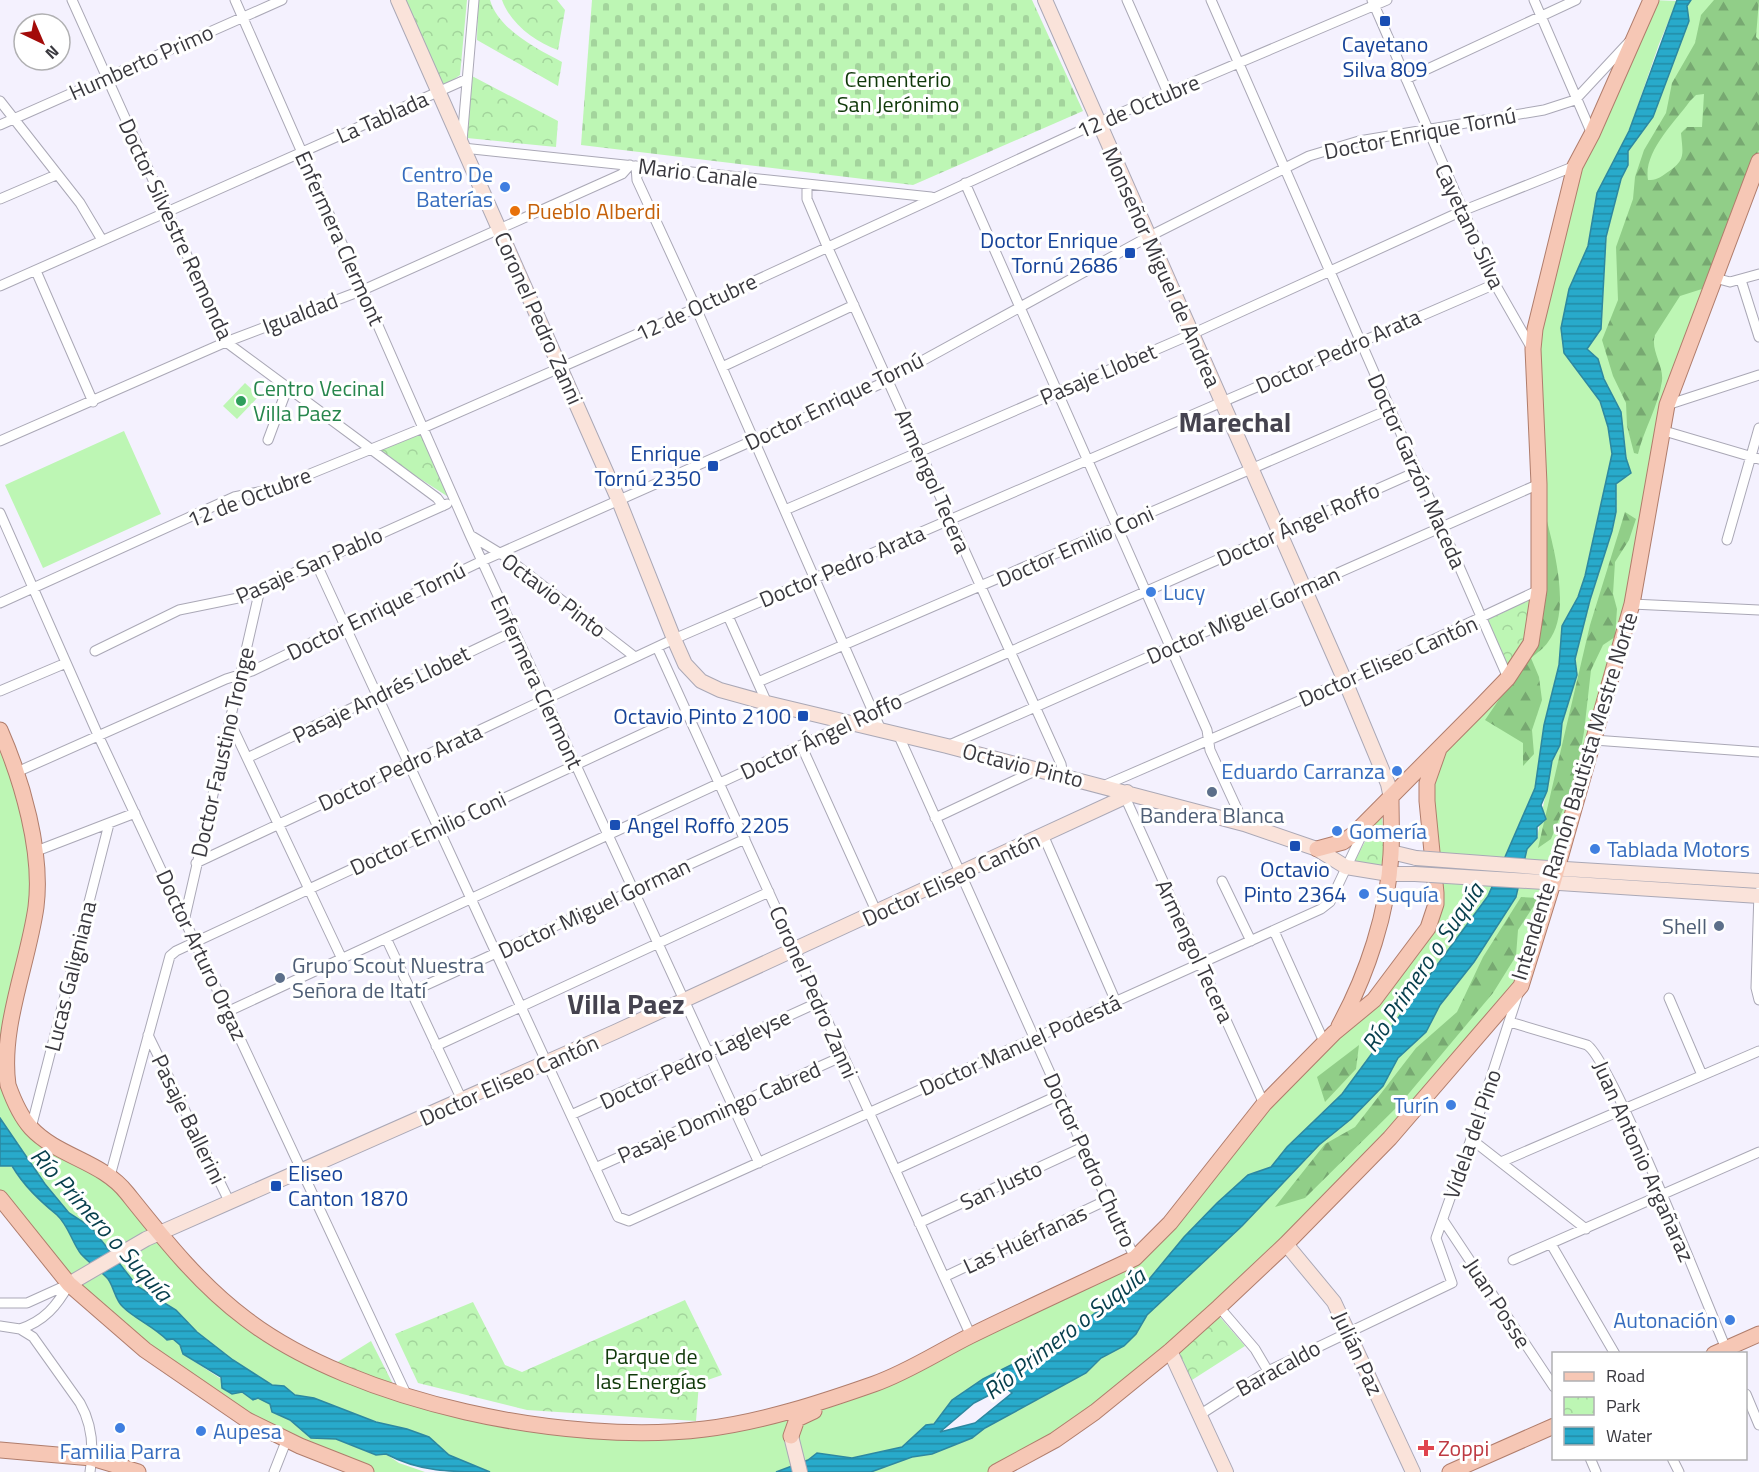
<svg xmlns="http://www.w3.org/2000/svg" width="1759" height="1472" viewBox="0 0 1759 1472" font-family="'Titillium Web',sans-serif">
<style>
.grass{fill:#bdf6b4}
.forest{fill:url(#forest-firs);fill-rule:evenodd}
.cemetery{fill:url(#cemetery-stones)}
.park{fill:url(#park-crowns)}
.water{fill:url(#water-rules);stroke:#2d88a1;stroke-width:1.5;fill-rule:evenodd}
.lines{fill:none;stroke-linecap:round;stroke-linejoin:round}
.street-casing{stroke:#aaa8b6;stroke-width:11}
.secondary-casing{stroke:#aaa8b6;stroke-width:16}
.primary-casing{stroke:#b07d6c;stroke-width:17}
.street{stroke:#fff;stroke-width:9}
.secondary{stroke:#fae3da;stroke-width:14}
.primary{stroke:#f6c7b5;stroke-width:15}
.secondary-bridge-casing{stroke:#aaa8b6;stroke-width:16;stroke-linecap:butt}
.secondary-bridge{stroke:#fae3da;stroke-width:14}
.transit-dot{fill:#1a4fb4;stroke:#fff;stroke-width:2}
.shop-dot{fill:#3f7fe0;stroke:#fff;stroke-width:2}
.food-dot{fill:#e8710a;stroke:#fff;stroke-width:2}
.leisure-dot{fill:#2e9e5b;stroke:#fff;stroke-width:2}
.service-dot{fill:#5c6f8a;stroke:#fff;stroke-width:2}
.health-dot{fill:#e0444e;stroke:#fff;stroke-width:2}
.labels{text-anchor:middle;dominant-baseline:central;stroke-width:6;stroke-linejoin:round;paint-order:stroke}
.transit-label{font-size:22px;fill:#164399;stroke:#fff;text-anchor:end}
.street-label{font-size:22px;fill:#3a393f;stroke:#fff}
.park-label{font-size:22px;fill:#10390a;stroke:#fff}
.shop-label{font-size:22px;fill:#366cbe;stroke:#fff;text-anchor:start}
.food-label{font-size:22px;fill:#c56008;stroke:#fff;text-anchor:start}
.leisure-label{font-size:22px;fill:#27864d;stroke:#fff;text-anchor:start}
.service-label{font-size:22px;fill:#4e5e75;stroke:#fff}
.health-label{font-size:22px;fill:#be3a42;stroke:#fff;text-anchor:start}
.water-label{font-size:24px;font-style:italic;fill:#063e4c;stroke:#fff}
.district-label{font-size:28px;font-weight:bold;fill:#45434f;stroke:#fff}
</style>
<defs>
<pattern id="forest-firs" width="22" height="20" patternUnits="userSpaceOnUse" patternTransform="scale(1.5)"><rect width="22" height="20" fill="#91ce88"/><path d="M5 1l3.5 6h-7zM16 11l3.5 6h-7z" fill="#77a871"/></pattern>
<pattern id="cemetery-stones" width="16" height="16" patternUnits="userSpaceOnUse" patternTransform="scale(1.5)"><rect width="16" height="16" fill="#bdf6b4"/><path d="M2 7V4a2 2 0 0 1 4 0v3zM10 15v-3a2 2 0 0 1 4 0v3z" fill="#a3d49c"/></pattern>
<pattern id="park-crowns" width="20" height="18" patternUnits="userSpaceOnUse" patternTransform="scale(1.5)"><rect width="20" height="18" fill="#bdf6b4"/><path d="M2 6a3 3 0 1 1 6 0M12 15a3 3 0 1 1 6 0" fill="none" stroke="#a3d49c"/></pattern>
<pattern id="water-rules" width="6" height="5" patternUnits="userSpaceOnUse" patternTransform="scale(1.5)"><rect width="6" height="5" fill="#28aacb"/><path d="M0 2.5h6" fill="none" stroke="#238ba6"/></pattern>
</defs>
<rect width="100%" height="100%" fill="#f4f1fe"/>
<path class="grass" d="M1651,0l26,1 -18,43 -30,87 -32,62 -9,53 -7,19 -17,88 36,48 8,26 4,27 -27,122 -7,21 -16,29 -3,38 -15,61 -9,63 -47,108 -18,27 -128,171 -55,53 -16,20 -23,8 -31,28 -33,34 -43,52 -26,9 -37,28 -18,24 -43,12 -34,17 -31,21 -18,24 -8,1 -24,22 -50,11 -35,-5 -9,7 -32,12h-286l-41,-17 -20,-18 -22,-8 -31,-7 -62,-24 -19,-3 -11,-9 -12,-1 -39,-25 -36,-28 -21,-22 -39,-24 -46,-59 -22,-14 -24,-29 -45,-66v-388l14,31 23,138 -34,141 20,77 72,49 102,111 127,89 199,57 178,7 173,-46 261,-126 74,-86 157,-164 67,-93 -3,-146 104,-135 -1,-285 42,-183z
M1691,0h68v161l-87,229 -40,214 -111,382 -72,86 -279,279 -174,121h-125c14,-5 27,-12 40,-15 27,-6 52,-11 74,-29l101,-55 15,-15 23,-12 12,-12 10,-19 96,-89 77,-81 32,-26 32,-33 15,-28 28,-26 14,-27 34,-43 42,-65 11,-49 10,-10 15,-77 8,-16 2,-22 15,-48 -2,-16 15,-59 22,-69 4,-19v-28l15,-11 -5,-15 -5,-46 -17,-33 -6,-20 -11,-10 14,-20 5,-92 15,-58 7,-14v-14l25,-34 36,-96 -2,-15z
M245,383l14,13 -22,23 -14,-13z
M124,431l37,83 -118,54 -38,-83z
M0,1166h11c13,20 28,34 46,49 12,11 15,28 24,39 8,10 24,18 29,29 4,8 6,18 13,24 12,11 30,19 44,32h6l7,6 3,9 70,46 5,-2 12,6 2,8 18,8 21,18 25,1 39,16 11,-1 13,9 26,9h-59l-101,-43 -182,-132 -83,-99z"/>
<path class="forest" d="M1714,0h45l-3,37 3,3v110l-46,121 -11,18 -22,7 -25,39c-5,15 9,30 7,46 -4,26 -18,48 -24,73l-4,-1 -7,-27 -1,-23 -13,-27 -11,-36 16,-40 -2,-53 17,-48 2,-22 9,-27 22,-37 6,-30 23,-40 6,-28zM1704,94l-2,33h-15l-6,6c2,23 5,27 -16,41 -6,4 -9,6 -17,6 -5,-28 27,-58 42,-79l6,-6z
M1625,512l11,7 -7,21 -14,22 -2,32 4,15 -2,28 -12,8 -12,25 -7,62 -9,48 -24,59 -13,9 52,-223z
M1546,517c8,33 26,95 2,125 -4,6 -11,11 -17,16l8,19 3,23 -10,30 2,24 -11,12v-23l-38,-23 43,-63z
M1521,897l18,1 -21,32 -2,26 -23,37 -93,111 -95,94 -30,9 50,-63 30,-17 61,-79 41,-36 26,-55z
M1359,1045l-3,24 -31,33 -8,-25z"/>
<path class="cemetery" d="M592,0h440l51,111 -170,74 -332,-40z"/>
<path class="park" d="M404,0h63l-7,75 -17,12z
M478,0h12c8,29 47,49 72,62l-4,24 -81,-46z
M502,0h55l8,10 -7,40c-23,-8 -48,-27 -56,-50z
M472,76l86,45 -2,26 -89,-9z
M421,432l29,66 -73,-47z
M1535,597l-5,37 -21,37 -22,-51z
M1382,815l2,31 -3,23 -28,-5 23,-43z
M685,1300l37,75 -23,8 -3,38 -169,-11 -109,-27 -23,-49 78,-32 32,63 17,7z
M1219,1316l26,30 -53,34 -16,-27z
M371,1341l24,47 -59,-25z"/>
<path class="water" d="M1677,0h14l-4,6 2,15 -36,96 -25,34v14l-7,14 -15,58 -5,92 -14,20 11,10 6,20 17,33 5,46 5,15 -15,11v28l-4,19 -22,69 -15,59 2,16 -15,48 -2,22 -8,16 -5,30 -6,14 5,14 -9,8v11l-10,11 -11,48 -42,65 -34,43 -14,27 -28,26 -15,28 -32,33 -32,26 -77,81 -95,89 -11,19 -12,12 -23,12 -15,15 -101,55 -13,10 -40,16 -20,3 -41,15h-95l32,-12 9,-7 35,5 50,-11 24,-22 8,-1 18,-24 31,-21 34,-17 43,-12 18,-24 37,-28 26,-9 43,-52 33,-34 31,-28 23,-8 16,-20 55,-53 146,-198 47,-108 9,-63 15,-60 3,-39 16,-29 7,-21 27,-122 -4,-27 -8,-26 -36,-48 -3,-25 8,-39 19,-43 9,-53 32,-62zM1005,1387l7,6 -37,30 -35,9 34,-29z
M0,1118l45,66 24,29 22,14 46,59 39,24 21,22 36,28 39,25 12,1 11,9 19,3 62,24 31,7 22,8 20,18 41,17c-39,0 -70,0 -104,-18l-10,1 -40,-16 -25,-1 -21,-18 -18,-8 -2,-8 -12,-6 -5,2 -11,-8 -10,2 -10,-6 -1,-11 -38,-23 -3,-9 -7,-6 -6,1c-14,-14 -32,-21 -44,-33 -8,-7 -9,-20 -15,-28 -8,-9 -19,-16 -27,-25 -9,-11 -12,-28 -24,-39 -18,-15 -33,-29 -45,-49h-12z"/>
<g class="lines">
<defs>
<path id="street" d="M72,0l154,342 211,156 6,8
M235,0l235,535 289,628
M1127,0l41,93
M1211,0l297,678
M1372,0l123,284 36,63
M1534,0l58,134
M1406,79l170,-79
M0,101l80,102 22,37
M0,125l282,-125
M462,141l12,-141
M463,148l468,49
M636,166l1,14 59,128 185,422
M965,183l242,547 3,20 34,74
M807,186v13l20,47 234,518 2,12
M0,199l56,-24
M36,271l57,131
M1715,278l15,4 29,-8
M1741,280l18,57
M0,286l467,-207
M722,367l132,-62
M1667,405l92,-30
M1661,430l98,29
M268,440l19,-51
M0,441l226,-99 137,-52 259,-116 8,-9
M785,510l407,-176 270,-123 113,-45
M0,513l98,222 309,661
M470,535l36,22 129,100
M1727,540l32,-112
M316,563l302,654 11,4 692,-312 9,-7 35,-74
M0,603l234,-106 39,-8 150,-61 273,-120 401,-185 290,-123
M1632,604l127,6
M728,616l39,87
M657,647l314,689
M95,651l84,-41 59,-12 209,-94
M758,682l632,-273
M0,691l66,-28
M230,722l112,237
M898,734l209,466 28,58
M1594,740l165,12
M801,745l76,168
M947,746l592,-262
M247,758l267,-127
M17,772l209,-93 26,-8 230,-110 396,-176 270,-148 161,-81 50,-15 185,-31 31,-10 54,-58
M1103,786l242,-105 194,-91
M1125,797l139,307
M935,818l104,-49
M1044,837l72,165
M34,852l101,-39
M196,863l478,-224 821,-355
M1222,881l29,60
M1759,892l-3,96 3,12
M185,917l75,-328
M1274,931l51,113
M386,938l76,162
M411,992l334,-153
M1669,998l33,77
M229,1011l620,-288 569,-252
M1510,1022l77,23c24,14 121,262 140,306
M148,1035l82,168
M436,1046l333,-154
M571,1115l248,-113
M31,1128l78,-304
M1471,1139l115,90
M1501,1162l258,-111
M595,1168l248,-112
M895,1170l164,-75
M110,1176l60,-220 6,-5 511,-238
M1443,1220l111,167
M919,1223l164,-76
M1551,1244l64,110
M1513,1260l246,-108
M944,1277l163,-77
M0,1303h27l42,-19
M1219,1307l36,42 13,22
M0,1326l20,3 13,8 47,66c12,21 14,45 10,69
M20,1329c24,-8 37,-23 49,-45
M1746,1394l13,31
M1201,1414l67,-43 184,-88 -16,-45 35,-99 47,-145
M1590,1458l6,14
M1672,1458l7,14
M274,1472l13,-33"/>
<path id="secondary" d="M398,0l221,501 55,138 11,25 16,17 19,9 47,13 180,43 297,78 73,25 29,18 43,7h26
M1045,0l300,681 43,103 3,14
M1391,852l25,6
M1549,868l210,13
M1544,882l215,14
M1286,1244l48,58 79,170
M69,1284l77,-45 469,-207 510,-235 2,-5
M1170,1351l56,121
M791,1436l9,36"/>
<path id="primary" d="M0,730c22,50 43,122 36,177 -8,57 -36,120 -28,178 5,14 13,32 23,43 27,29 71,33 96,65 36,45 72,91 119,126 110,84 323,127 459,110 57,-7 115,-26 169,-45 34,-12 64,-32 96,-48 55,-27 110,-52 165,-78l35,-35 94,-119 70,-71 40,-33 54,-72 8,-24v-11l-9,-92v-18l12,-34
M1317,849l26,-7 12,-9 124,-125 29,-30 23,-35 8,-53v-106l-6,-135 2,-20 40,-163 17,-32 59,-134
M1339,1026c28,-51 49,-114 52,-172 1,-19 0,-38 0,-56
M0,1198l69,86 76,66 102,70 53,26 66,26
M1714,1354l45,-20
M791,1436l6,-17 17,-8
M0,1450l92,8 46,14
M996,1472l59,-32 40,-28 75,-61 49,-44 67,-63 104,-106 131,-152 32,-103 79,-279 35,-199 92,-244
M1450,1472l104,-46"/>
</defs>
<use href="#street" class="street-casing"/>
<use href="#secondary" class="secondary-casing"/>
<use href="#primary" class="primary-casing"/>
<use href="#street" class="street"/>
<use href="#secondary" class="secondary"/>
<use href="#primary" class="primary"/>
<defs>
<path id="secondary-bridge" d="M1416,858l132,10
M1415,874l129,8"/>
</defs>
<use href="#secondary-bridge" class="secondary-bridge-casing"/>
<use href="#secondary-bridge" class="secondary-bridge"/>
</g>
<g class="transit-dot">
<rect x="1379" y="15" width="12" height="12" rx="3"/>
<rect x="1124" y="247" width="12" height="12" rx="3"/>
<rect x="707" y="460" width="12" height="12" rx="3"/>
<rect x="797" y="710" width="12" height="12" rx="3"/>
<rect x="609" y="819" width="12" height="12" rx="3"/>
<rect x="1289" y="840" width="12" height="12" rx="3"/>
<rect x="270" y="1180" width="12" height="12" rx="3"/>
</g>
<g class="shop-dot">
<circle cx="505" cy="187" r="6"/>
<circle cx="1151" cy="592" r="6"/>
<circle cx="1397" cy="771" r="6"/>
<circle cx="1337" cy="831" r="6"/>
<circle cx="1595" cy="849" r="6"/>
<circle cx="1364" cy="894" r="6"/>
<circle cx="1451" cy="1105" r="6"/>
<circle cx="1730" cy="1320" r="6"/>
<circle cx="120" cy="1428" r="6"/>
<circle cx="201" cy="1431" r="6"/>
</g>
<circle class="food-dot" cx="515" cy="211" r="6"/>
<circle class="leisure-dot" cx="241" cy="401" r="6"/>
<g class="service-dot">
<circle cx="1212" cy="792" r="6"/>
<circle cx="1719" cy="926" r="6"/>
<circle cx="280" cy="978" r="6"/>
</g>
<path class="health-dot" d="M1423 1439h6v6h6v6h-6v6h-6v-6h-6v-6h6z"/>
<g class="labels">
<g class="transit-label">
<text x="1385" y="44" text-anchor="middle">Cayetano<tspan x="1385" dy="25">Silva 809</tspan></text>
<text x="1118" y="240">Doctor Enrique<tspan x="1118" dy="25">Tornú 2686</tspan></text>
<text x="701" y="453">Enrique<tspan x="701" dy="25">Tornú 2350</tspan></text>
<text x="791" y="716">Octavio Pinto 2100</text>
<text x="627" y="825" text-anchor="start">Angel Roffo 2205</text>
<text x="1295" y="869" text-anchor="middle">Octavio<tspan x="1295" dy="25">Pinto 2364</tspan></text>
<text x="288" y="1173" text-anchor="start">Eliseo<tspan x="288" dy="25">Canton 1870</tspan></text>
</g>
<g class="street-label">
<text transform="translate(141 62) rotate(-24)">Humberto Primo</text>
<text transform="translate(1138 106) rotate(-23)">12 de Octubre</text>
<text transform="translate(382 117) rotate(-24)">La Tablada</text>
<text transform="translate(1420 133) rotate(-11)">Doctor Enrique Tornú</text>
<text transform="translate(698 173) rotate(7)">Mario Canale</text>
<text transform="translate(1470 226) rotate(65)">Cayetano Silva</text>
<text transform="translate(176 229) rotate(65)">Doctor Silvestre Remonda</text>
<text transform="translate(340 238) rotate(66)">Enfermera Clermont</text>
<text transform="translate(1162 267) rotate(66)">Monseñor Miguel de Andrea</text>
<text transform="translate(696 307) rotate(-25)">12 de Octubre</text>
<text transform="translate(300 313) rotate(-21)">Igualdad</text>
<text transform="translate(539 318) rotate(66)">Coronel Pedro Zanni</text>
<text transform="translate(1338 351) rotate(-24)">Doctor Pedro Arata</text>
<text transform="translate(1098 374) rotate(-23)">Pasaje Llobet</text>
<text transform="translate(834 401) rotate(-26)">Doctor Enrique Tornú</text>
<text transform="translate(1417 471) rotate(66)">Doctor Garzón Maceda</text>
<text transform="translate(933 481) rotate(66)">Armengol Tecera</text>
<text transform="translate(249 497) rotate(-21)">12 de Octubre</text>
<text transform="translate(1298 524) rotate(-24)">Doctor Ángel Roffo</text>
<text transform="translate(1075 546) rotate(-24)">Doctor Emilio Coni</text>
<text transform="translate(309 565) rotate(-24)">Pasaje San Pablo</text>
<text transform="translate(842 566) rotate(-23)">Doctor Pedro Arata</text>
<text transform="translate(554 595) rotate(37)">Octavio Pinto</text>
<text transform="translate(376 611) rotate(-26)">Doctor Enrique Tornú</text>
<text transform="translate(1243 615) rotate(-24)">Doctor Miguel Gorman</text>
<text transform="translate(1388 661) rotate(-24)">Doctor Eliseo Cantón</text>
<text transform="translate(537 682) rotate(65)">Enfermera Clermont</text>
<text transform="translate(381 694) rotate(-26)">Pasaje Andrés Llobet</text>
<text transform="translate(821 736) rotate(-25)">Doctor Ángel Roffo</text>
<text transform="translate(222 752) rotate(-77)">Doctor Faustino Tronge</text>
<text transform="translate(1023 765) rotate(14)">Octavio Pinto</text>
<text transform="translate(400 767) rotate(-25)">Doctor Pedro Arata</text>
<text transform="translate(1574 796) rotate(-73)">Intendente Ramón Bautista Mestre Norte</text>
<text transform="translate(428 833) rotate(-25)">Doctor Emilio Coni</text>
<text transform="translate(951 879) rotate(-25)">Doctor Eliseo Cantón</text>
<text transform="translate(594 908) rotate(-25)">Doctor Miguel Gorman</text>
<text transform="translate(1195 951) rotate(65)">Armengol Tecera</text>
<text transform="translate(202 955) rotate(65)">Doctor Arturo Orgaz</text>
<text transform="translate(70 976) rotate(-76)">Lucas Galigniana</text>
<text transform="translate(814 992) rotate(66)">Coronel Pedro Zanni</text>
<text transform="translate(1020 1045) rotate(-24)">Doctor Manuel Podestá</text>
<text transform="translate(695 1059) rotate(-25)">Doctor Pedro Lagleyse</text>
<text transform="translate(509 1080) rotate(-24)">Doctor Eliseo Cantón</text>
<text transform="translate(719 1112) rotate(-24)">Pasaje Domingo Cabred</text>
<text transform="translate(189 1119) rotate(64)">Pasaje Ballerini</text>
<text transform="translate(1472 1134) rotate(-71)">Videla del Pino</text>
<text transform="translate(1090 1160) rotate(65)">Doctor Pedro Chutro</text>
<text transform="translate(1644 1161) rotate(66)">Juan Antonio Argañaraz</text>
<text transform="translate(1001 1185) rotate(-25)">San Justo</text>
<text transform="translate(1025 1239) rotate(-25)">Las Huérfanas</text>
<text transform="translate(1498 1303) rotate(57)">Juan Posse</text>
<text transform="translate(1358 1353) rotate(65)">Julián Paz</text>
<text transform="translate(1278 1368) rotate(-29)">Baracaldo</text>
</g>
<g class="park-label">
<text x="898" y="79">Cementerio<tspan x="898" dy="25">San Jerónimo</tspan></text>
<text x="651" y="1356">Parque de<tspan x="651" dy="25">las Energías</tspan></text>
</g>
<g class="shop-label">
<text x="493" y="174" text-anchor="end">Centro De<tspan x="493" dy="25">Baterías</tspan></text>
<text x="1163" y="592">Lucy</text>
<text x="1385" y="771" text-anchor="end">Eduardo Carranza</text>
<text x="1349" y="831">Gomería</text>
<text x="1607" y="849">Tablada Motors</text>
<text x="1376" y="894">Suquía</text>
<text x="1439" y="1105" text-anchor="end">Turín</text>
<text x="1718" y="1320" text-anchor="end">Autonación</text>
<text x="213" y="1431">Aupesa</text>
<text x="120" y="1451" text-anchor="middle">Familia Parra</text>
</g>
<g class="food-label">
<text x="527" y="211">Pueblo Alberdi</text>
</g>
<g class="leisure-label">
<text x="253" y="388">Centro Vecinal<tspan x="253" dy="25">Villa Paez</tspan></text>
</g>
<g class="service-label">
<text x="1212" y="815">Bandera Blanca</text>
<text x="1707" y="926" text-anchor="end">Shell</text>
<text x="292" y="965" text-anchor="start">Grupo Scout Nuestra<tspan x="292" dy="25">Señora de Itatí</tspan></text>
</g>
<g class="health-label">
<text x="1438" y="1448">Zoppi</text>
</g>
<g class="water-label">
<text transform="translate(1422 967) rotate(-56)">Río Primero o Suquía</text>
<text transform="translate(102 1224) rotate(48)">Río Primero o Suquía</text>
<text transform="translate(1064 1333) rotate(-38)">Río Primero o Suquía</text>
</g>
<g class="district-label">
<text x="1235" y="421">Marechal</text>
<text x="626" y="1003">Villa Paez</text>
</g>
</g>
<rect x="1552" y="1352" width="195" height="108" fill="#ffffff" stroke="#b0b0b2" stroke-width="1.5"/>
<rect x="1564" y="1372" width="30" height="9" fill="#f6c7b5" stroke="#b0b0b2" stroke-width="1.5"/>
<text x="1606" y="1382" font-size="18" fill="#3a393f">Road</text>
<rect x="1564" y="1397" width="30" height="18" fill="url(#park-crowns)" stroke="#b0b0b2" stroke-width="1.5"/>
<text x="1606" y="1412" font-size="18" fill="#3a393f">Park</text>
<rect x="1564" y="1427" width="30" height="18" fill="url(#water-rules)" stroke="#b0b0b2" stroke-width="1.5"/>
<text x="1606" y="1442" font-size="18" fill="#3a393f">Water</text>
<g transform="translate(42 42) rotate(136)"><circle r="28" fill="#ffffff" stroke="#b0b0b2" stroke-width="1.5"/>
<path d="M0-4.5L10 22L0 15L-10 22Z" fill="#a30b09"/>
<text y="-9" font-size="16" font-weight="bold" text-anchor="middle" fill="#3a393f">N</text>
</g>
</svg>
